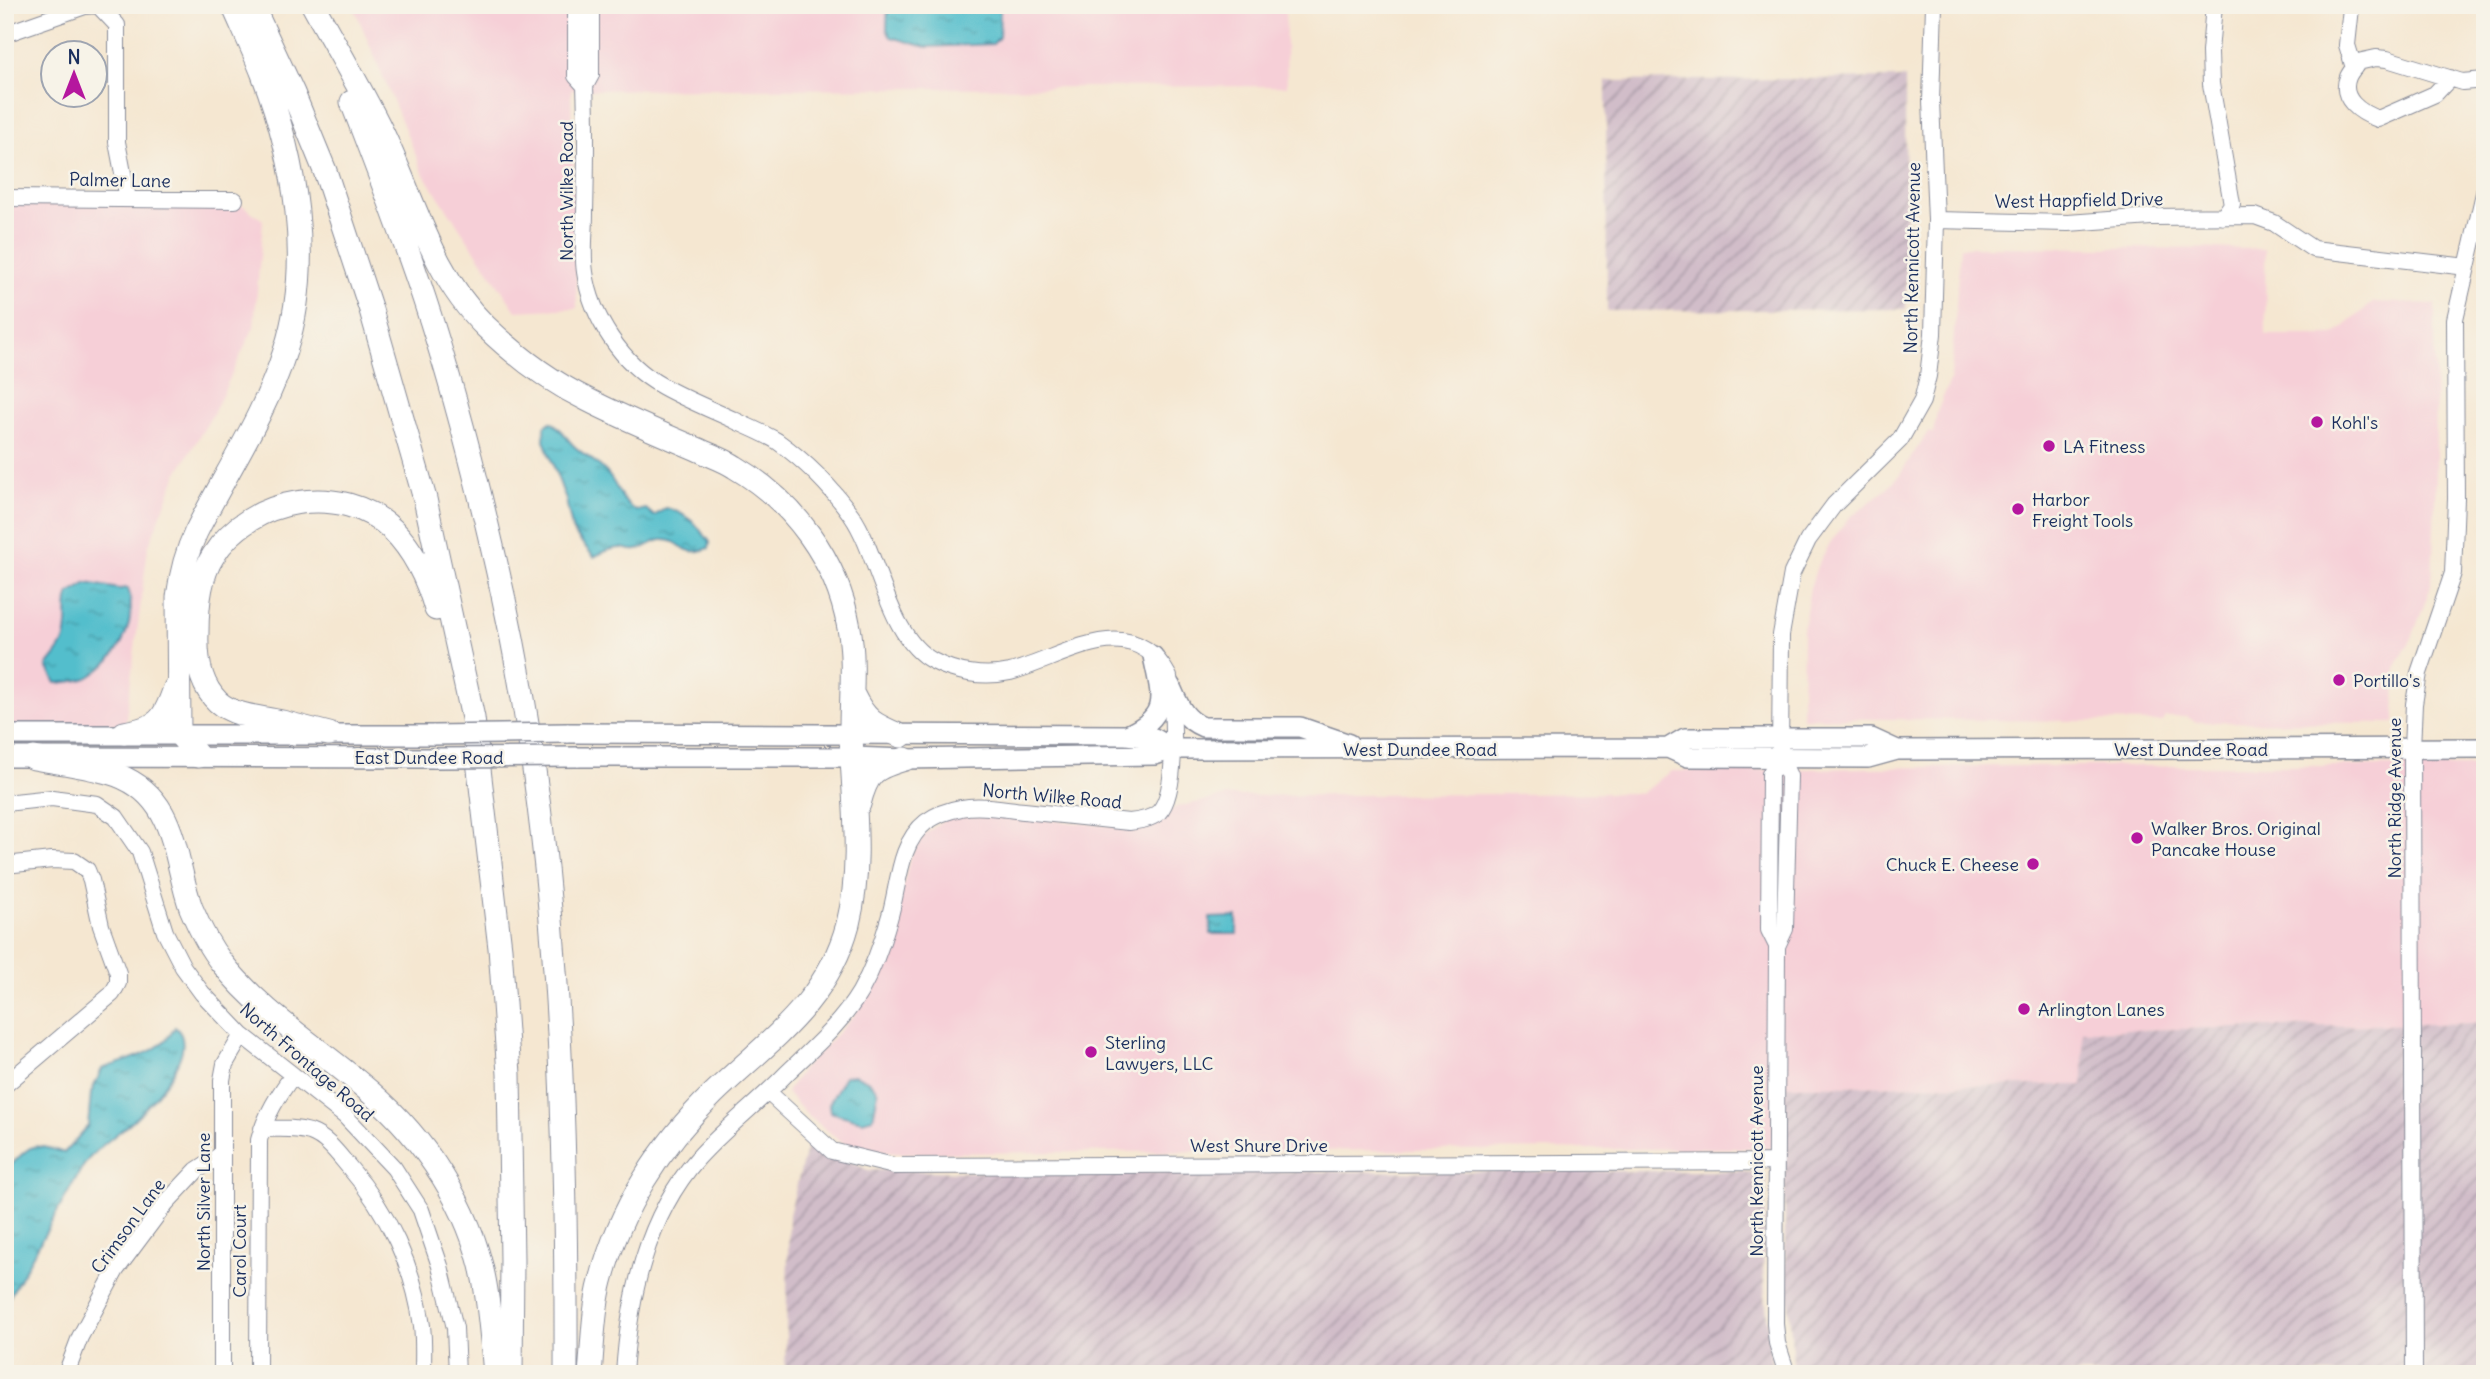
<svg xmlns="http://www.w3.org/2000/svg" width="2490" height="1379" viewBox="0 0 2490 1379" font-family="Delius,sans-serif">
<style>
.built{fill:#f6cfd7}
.industrial{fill:url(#industrial-furrows)}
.water{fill:url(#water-ripples);stroke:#367695;stroke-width:2}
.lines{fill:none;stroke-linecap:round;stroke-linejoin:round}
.minor-casing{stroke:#888b98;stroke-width:18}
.major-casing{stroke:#888b98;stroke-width:22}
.highway-casing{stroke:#888b98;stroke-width:25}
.minor{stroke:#fff;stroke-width:16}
.major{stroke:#fff;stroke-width:19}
.highway{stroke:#fff;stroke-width:23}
.major-bridge-casing{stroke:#888b98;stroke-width:22;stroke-linecap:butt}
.major-bridge{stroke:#fff;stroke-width:19}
.poi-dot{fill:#b5179e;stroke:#f7f3e8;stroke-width:2.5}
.labels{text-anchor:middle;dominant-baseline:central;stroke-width:5;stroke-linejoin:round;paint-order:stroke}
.street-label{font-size:18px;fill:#1b2f5e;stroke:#f7f3e8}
.poi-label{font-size:18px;fill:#1b2f5e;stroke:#f7f3e8;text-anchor:start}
</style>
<defs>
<pattern id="industrial-furrows" width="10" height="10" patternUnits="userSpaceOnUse" patternTransform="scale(1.75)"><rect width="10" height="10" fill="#d1bdc9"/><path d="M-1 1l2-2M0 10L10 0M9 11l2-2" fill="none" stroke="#a99aa6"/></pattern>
<pattern id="water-ripples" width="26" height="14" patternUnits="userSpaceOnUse" patternTransform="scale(1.75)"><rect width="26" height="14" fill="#52becc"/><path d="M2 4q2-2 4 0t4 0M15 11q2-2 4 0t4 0" fill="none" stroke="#439ba9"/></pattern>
</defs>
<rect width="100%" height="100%" fill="#f7f3e8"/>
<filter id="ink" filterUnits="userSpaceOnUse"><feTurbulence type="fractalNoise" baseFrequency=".0143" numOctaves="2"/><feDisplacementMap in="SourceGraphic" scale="14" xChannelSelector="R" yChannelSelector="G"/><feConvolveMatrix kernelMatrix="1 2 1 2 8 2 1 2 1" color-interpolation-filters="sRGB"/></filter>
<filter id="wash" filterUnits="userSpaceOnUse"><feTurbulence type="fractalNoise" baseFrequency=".00686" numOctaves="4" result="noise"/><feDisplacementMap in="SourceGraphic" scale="28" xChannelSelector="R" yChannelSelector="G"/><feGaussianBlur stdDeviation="1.57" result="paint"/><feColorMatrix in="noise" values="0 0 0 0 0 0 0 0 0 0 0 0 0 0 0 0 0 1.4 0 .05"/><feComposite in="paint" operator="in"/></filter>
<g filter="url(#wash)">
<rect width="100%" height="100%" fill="#f5e7d1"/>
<path class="built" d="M353,5h932l2,81 -716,4 6,218 -61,3 -92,-136z
M5,198l230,2 28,20 -9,107 -40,85 -37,62 -29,73 -24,186 -36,1 -68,15 -15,-1z
M1960,247l305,2 1,86h68l40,-33 61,2 1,168 -4,111 -20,55 -16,28 -1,57 -199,-1 -9,-5h-22l-3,5 -360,-4 1,-89 7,-41 7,-22 15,-26 18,-23 33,-25 15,-15 30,-45 5,1 4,-21 14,-34z
M1995,766h490v257l-402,8v54l-298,1 1,62 -892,5 -49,-9 -38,-29 -21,-23 17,-23 51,-53 33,-62 23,-96 15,-24 23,-17 56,-1 141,13 31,-22 51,-11 414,-3 30,-22z"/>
<path class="industrial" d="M1905,78l1,231 -299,2 -1,-230z
M2485,1023v351h-684l-8,-12 -8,-113v-163l298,-1v-54z
M808,1142l60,28 102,2 772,-1 25,6 -4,94 8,91 5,12h-991l4,-159z"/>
<path class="water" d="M888,5h112l-1,32 -6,7 -67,3 -35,-10 -4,-8z
M551,422c11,6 14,15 22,23 12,12 28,18 37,32 10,14 11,25 26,34l10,-2 8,7 12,-8c21,5 31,17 44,34l-1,6c-29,11 -25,-9 -47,-8 -8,0 -17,9 -26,10 -5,1 -10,-2 -16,-2 -9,0 -19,5 -26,9l-21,-25 -7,-32 -22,-60 1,-14z
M87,583l32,6 9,-1c10,35 -9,71 -39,89 -9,5 -23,5 -33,6l-9,-17c6,-8 14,-16 17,-25 6,-15 1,-32 5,-47z
M1237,917v17h-26l-1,-16z
M175,1027c27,22 -26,79 -44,95 -12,11 -26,20 -38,32 -5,5 -9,11 -13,17l-75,134v-134c26,-25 24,-31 59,-18l24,-27 3,-33 11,-24c26,-10 60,-15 73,-42z
M855,1075l15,7 8,10 -5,26 -11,3 -32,-9 -1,-8 16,-28z"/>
</g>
<g filter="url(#ink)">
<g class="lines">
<defs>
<path id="minor" d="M98,5l19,20v117l11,57
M576,5v71l9,10
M591,5v70l-6,11c2,43 1,85 0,127 0,19 -3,40 0,59 6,45 37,92 77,114 23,13 48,23 72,34 14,7 30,13 43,21 28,20 55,47 75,75 27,39 36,122 81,145 23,12 51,17 77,11 54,-14 122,-66 159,5 4,29 10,114 -10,135 -7,7 -20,9 -30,10 -35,-4 -70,-7 -105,-11 -21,-2 -43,-7 -63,-3 -12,2 -25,7 -35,14 -28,22 -27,65 -37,97 -7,25 -16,50 -29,73 -19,32 -47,56 -74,82 -28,29 -61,54 -88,84 -52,59 -69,140 -74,216
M2214,5l-4,47 1,32 21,120 -9,13
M2351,8l-4,37 7,23
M5,34l80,-28 12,-1
M2450,78l-15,16 -57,25c-17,-6 -39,-20 -30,-42 2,-5 7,-10 10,-15l18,-4 11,1 75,23 23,-2
M5,198l230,2
M1936,220l132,3 83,-6 104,-1 19,7 39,26 154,18
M5,803l47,-5 45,6 19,13 24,35 25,80 18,35 19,26 40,42 103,81 49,52 27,42 19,56 15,62 2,46
M5,865l47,-5 22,1 13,9 4,10 10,46 17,47v10l-6,11 -107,91
M1777,946l-8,-16 1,-156 10,-17
M768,1092l64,59 62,15 881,-4
M262,1129c16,0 32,-2 48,3 17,6 28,22 39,35 39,45 65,100 73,159 2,15 1,32 1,48
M66,1374l14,-37 36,-67 50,-67 31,-33 25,-16
M222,1374v-294l3,-16 17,-29
M258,1374l1,-234c7,-26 19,-44 34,-65
M1787,1374l-10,-31 -2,-19 2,-378 8,-17 4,-153 -9,-19 1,-122 11,-62 16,-33 26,-35 66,-65 22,-39 6,-25 5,-42 3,-114 -5,-119 3,-96
M2414,1374l-2,-626 2,-44 5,-31 34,-100 3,-74 -1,-180 30,-130"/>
<path id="major" d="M1170,685c8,18 13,34 33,42h97l49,17
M567,733l559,2 28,3 19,11
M5,735h429
M1127,735c44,-20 34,-39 26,-79
M1668,748l17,-10h186l26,12
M5,757l430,1
M577,757h275l53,2 250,-4 18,-6 495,-1 20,9 180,1 29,-8 588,-2"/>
<path id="highway" d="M252,5l41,88 32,78 46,139 54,189 48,219 27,230 9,126 3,186 -1,114
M313,5c23,42 48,84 69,127 32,66 49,141 103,194 31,30 64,55 103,74 35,18 72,33 109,49 12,6 26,10 38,18 59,35 102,93 114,161 6,32 2,69 2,102 1,64 13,130 -3,194 -21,79 -80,117 -135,170 -53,51 -94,116 -112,187 -8,30 -8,62 -11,93
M352,102c25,65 50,130 72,196 32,97 57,197 79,297 56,256 64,518 63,779
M853,695c13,27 22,30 48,41
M124,733c35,-6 40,-12 51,-45
M329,734c-16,-4 -31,-8 -47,-12 -21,-5 -47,-5 -64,-20 -19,-18 -22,-45 -21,-69 0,-24 3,-57 16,-77 36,-59 130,-75 180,-26 21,21 35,51 43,79
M198,756l-19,-22 -1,-137c3,-23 8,-44 18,-65 30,-60 69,-117 89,-181 29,-89 10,-192 -22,-277 -9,-23 -20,-46 -30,-69
M34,758c27,5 58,8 83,17 61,23 56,83 74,133 8,19 18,39 31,55 41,52 99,86 148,129 55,47 100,115 114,187 6,31 8,63 11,95
M859,804c8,-32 15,-36 46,-45"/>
</defs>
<use href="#minor" class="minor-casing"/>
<use href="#major" class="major-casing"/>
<use href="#highway" class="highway-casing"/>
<use href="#minor" class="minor"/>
<use href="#major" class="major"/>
<use href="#highway" class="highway"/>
<defs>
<path id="major-bridge" d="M434,735l133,-2
M435,758l142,-1"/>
</defs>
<use href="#major-bridge" class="major-bridge-casing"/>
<use href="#major-bridge" class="major-bridge"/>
</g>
</g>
<g class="poi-dot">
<circle cx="2317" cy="422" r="7"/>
<circle cx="2049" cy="446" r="7"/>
<circle cx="2018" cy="509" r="7"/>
<circle cx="2339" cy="680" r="7"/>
<circle cx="2137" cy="838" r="7"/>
<circle cx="2033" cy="864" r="7"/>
<circle cx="2024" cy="1009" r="7"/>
<circle cx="1091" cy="1052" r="7"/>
</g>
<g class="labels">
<g class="street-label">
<text transform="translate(120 180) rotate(1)">Palmer Lane</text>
<text transform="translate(566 191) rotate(-90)">North Wilke Road</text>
<text transform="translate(2079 200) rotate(-1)">West Happfield Drive</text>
<text transform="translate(1912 258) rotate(-89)">North Kennicott Avenue</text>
<text x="1420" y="749">West Dundee Road</text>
<text x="2191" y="749">West Dundee Road</text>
<text x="429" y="757">East Dundee Road</text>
<text transform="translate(1052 796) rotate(5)">North Wilke Road</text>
<text transform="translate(2394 798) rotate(-90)">North Ridge Avenue</text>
<text transform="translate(307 1062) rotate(41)">North Frontage Road</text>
<text x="1259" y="1145">West Shure Drive</text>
<text transform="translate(1756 1161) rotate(-90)">North Kennicott Avenue</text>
<text transform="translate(203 1202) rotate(-90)">North Silver Lane</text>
<text transform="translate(128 1226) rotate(-54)">Crimson Lane</text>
<text transform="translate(239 1251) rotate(-90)">Carol Court</text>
</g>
<g class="poi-label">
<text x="2331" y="422">Kohl's</text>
<text x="2063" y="446">LA Fitness</text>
<text x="2032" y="499">Harbor<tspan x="2032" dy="21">Freight Tools</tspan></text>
<text x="2353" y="680">Portillo's</text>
<text x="2151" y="828">Walker Bros. Original<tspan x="2151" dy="21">Pancake House</tspan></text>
<text x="2019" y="864" text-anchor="end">Chuck E. Cheese</text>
<text x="2038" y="1009">Arlington Lanes</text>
<text x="1105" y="1042">Sterling<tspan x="1105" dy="21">Lawyers, LLC</tspan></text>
</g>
</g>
<rect width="2490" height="1379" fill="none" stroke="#f7f3e8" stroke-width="28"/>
<g transform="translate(74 74)"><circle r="33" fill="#f7f3e8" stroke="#9fa5b1" stroke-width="2"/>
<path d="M0-5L12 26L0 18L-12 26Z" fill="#b5179e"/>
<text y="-10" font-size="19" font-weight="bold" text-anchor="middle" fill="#1b2f5e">N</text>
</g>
</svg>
